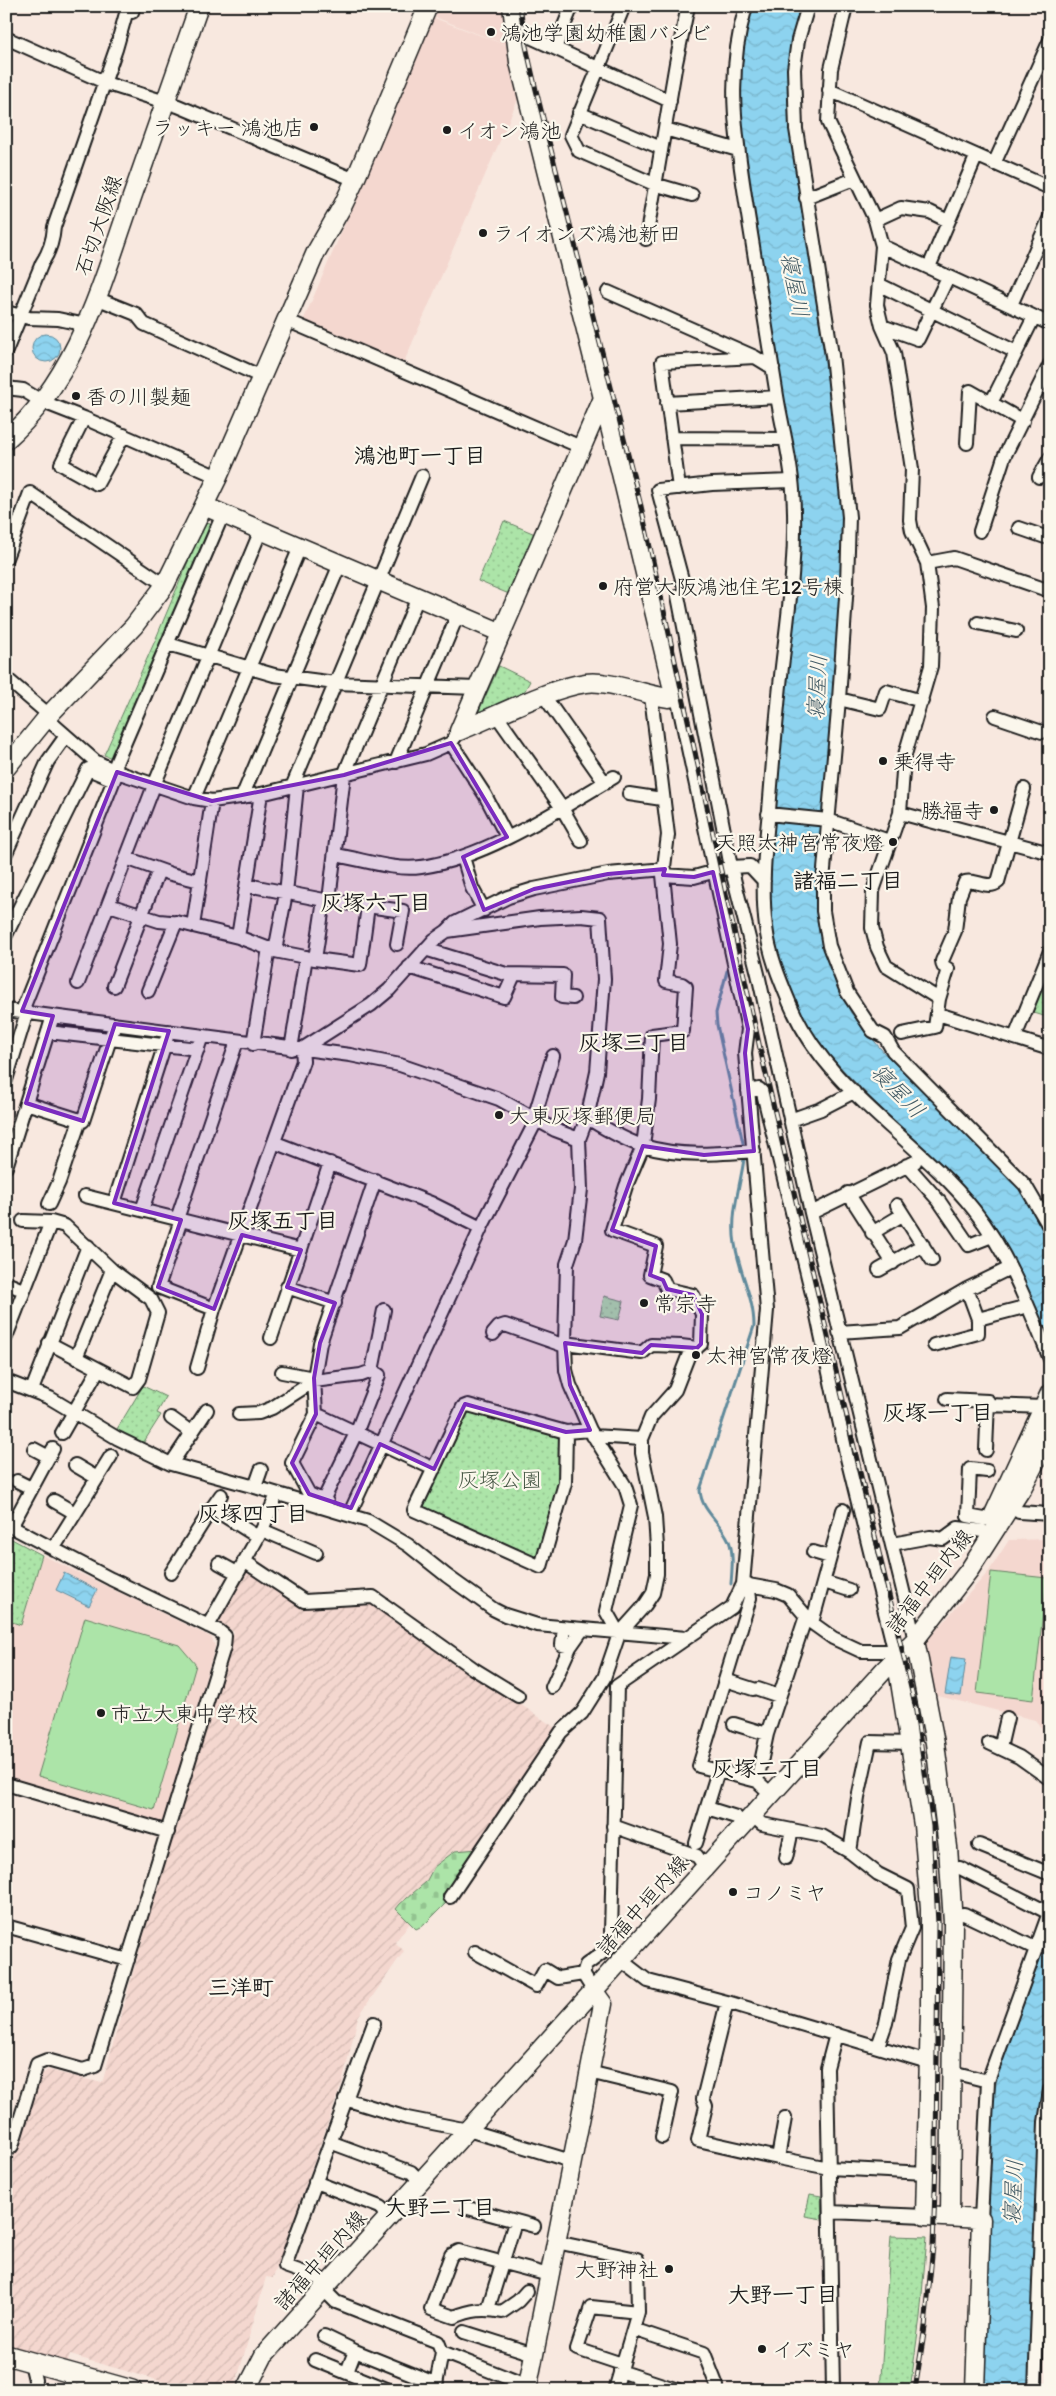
<svg xmlns="http://www.w3.org/2000/svg" width="1056" height="2396" viewBox="0 0 1056 2396" font-family="Itim,'Klee One',sans-serif">
<style>
.built{fill:#f4d7cf}
.industrial{fill:url(#industrial-furrows)}
.cemetery{fill:url(#cemetery-stones);stroke:#648062}
.park{fill:url(#park-dots);stroke:#648062}
.pitch{fill:#ace4a8;stroke:#648062}
.water{fill:url(#water-waves);stroke:#608a9b}
.lines{fill:none;stroke-linecap:round;stroke-linejoin:round}
.stream{stroke:#608a9b;stroke-width:3}
.street-casing{stroke:#1c1c1c;stroke-width:16}
.secondary-casing{stroke:#1c1c1c;stroke-width:21}
.primary-casing{stroke:#1c1c1c;stroke-width:22}
.street{stroke:#fbf7ec;stroke-width:12}
.secondary{stroke:#fbf7ec;stroke-width:18}
.primary{stroke:#fbf7ec;stroke-width:19}
.rail-casing{stroke:#1c1c1c;stroke-width:5}
.rail{stroke:#fbf7ec;stroke-width:3;stroke-dasharray:9;stroke-linecap:butt}
.marked{fill:#7b2cbf;fill-opacity:0.2;stroke:#7b2cbf;stroke-width:4;stroke-linejoin:round}
.poi-dot{fill:#1c1c1c;stroke:#fbf7ec;stroke-width:2}
.labels{text-anchor:middle;dominant-baseline:central;stroke-width:4.5;stroke-linejoin:round;paint-order:stroke}
.poi-label{font-size:21px;fill:#1c1c1c;stroke:#fbf7ec;text-anchor:start}
.street-label{font-size:21px;fill:#1c1c1c;stroke:#fbf7ec}
.park-label{font-size:21px;fill:#475846;stroke:#fbf7ec}
.water-label{font-size:22px;font-style:italic;fill:#445c66;stroke:#fbf7ec}
.neighbourhood-label{font-size:22px;font-weight:bold;fill:#1c1c1c;stroke:#fbf7ec}
</style>
<defs>
<pattern id="industrial-furrows" width="10" height="10" patternUnits="userSpaceOnUse" patternTransform="scale(1.25)"><rect width="10" height="10" fill="#f4d7cf"/><path d="M-1 1l2-2M0 10L10 0M9 11l2-2" fill="none" stroke="#d1b8b1"/></pattern>
<pattern id="cemetery-stones" width="16" height="16" patternUnits="userSpaceOnUse" patternTransform="scale(1.25)"><rect width="16" height="16" fill="#ace4a8"/><path d="M2 7V4a2 2 0 0 1 4 0v3zM10 15v-3a2 2 0 0 1 4 0v3z" fill="#93c390"/></pattern>
<pattern id="park-dots" width="8" height="8" patternUnits="userSpaceOnUse" patternTransform="scale(1.25)"><rect width="8" height="8" fill="#ace4a8"/><path d="M2 2h.1M6 6h.1" fill="none" stroke="#93c390" stroke-width="1.8" stroke-linecap="round"/></pattern>
<pattern id="water-waves" width="16" height="10" patternUnits="userSpaceOnUse" patternTransform="scale(1.25)"><rect width="16" height="10" fill="#8dd3ef"/><path d="M0 5q4-4 8 0t8 0" fill="none" stroke="#79b5cc"/></pattern>
</defs>
<rect width="100%" height="100%" fill="#f8e8df"/>
<filter id="ink" filterUnits="userSpaceOnUse"><feTurbulence type="fractalNoise" baseFrequency=".02" numOctaves="2"/><feDisplacementMap in="SourceGraphic" scale="10" xChannelSelector="R" yChannelSelector="G"/><feConvolveMatrix kernelMatrix="1 2 1 2 8 2 1 2 1" color-interpolation-filters="sRGB"/></filter>
<g filter="url(#ink)">
<path class="built" d="M438,6h67l6,41 -76,-30z
M434,18l79,30 9,42 -118,272 -101,-41z
M1050,1539v199l-15,-18 -101,-25 -10,-51 65,-73 20,-31z
M42,1555l169,82 4,9 -50,174 -5,4 -154,-44v-160l15,5z"/>
<path class="industrial" d="M244,1568l61,38 65,-3 187,126 -79,120 -44,18 -8,15 -30,27 14,14 -15,19 9,9 -46,66 -15,63 -70,198 -7,-1 -32,113h-42l-122,-35 -3,9 -61,-16v-187l11,-13 25,-74 6,-4 54,13 59,-209 73,-242 -18,-11z"/>
<path class="cemetery" d="M478,1849l5,7 -2,8 -27,37 -5,-1 -25,25 -8,4 -20,-20 4,-5 26,-22 8,-15 21,-16z"/>
<path class="park" d="M205,521l9,4 -99,234 -11,-4 50,-112z
M504,521l31,13 -26,60 -31,-13z
M499,666l31,15 -7,13 -43,20 -2,-1z
M1050,960v58l-22,-7z
M604,1296l20,5 -5,19 -19,-4z
M143,1386l23,11 -9,16 4,2 -21,33 -26,-14z
M464,1410l99,24 -2,48 -22,81 -118,-55z
M6,1536l36,19 -21,70 -15,-5z
M810,2194l11,2 1,23 -17,-3z
M891,2236l36,1 -7,80 -10,73h-30z"/>
<path class="pitch" d="M991,1572l56,6 -14,122 -56,-7z
M85,1617l94,28 17,20 -42,145 -116,-34z"/>
<path class="water" d="M752,6h51c-12,33 -14,64 -15,98l55,385 1,36 -10,167 -19,197 7,53 15,43 14,28 34,41 130,128 12,18 23,47v104l-76,-146 -151,-156c-35,-48 -53,-108 -54,-167l26,-289v-114l-57,-382 3,-50z
M32 348a14 14 0 1 1 28 0a14 14 0 1 1-28 0Z
M64,1573l33,17 -8,16 -33,-16z
M951,1657l15,2 -5,37 -16,-2z
M1050,1932v136l-7,26 -4,28 -10,268h-48l4,-160 7,-125 6,-31z"/>
<g class="lines">
<path class="stream" d="M727,971l-11,42 1,12 26,118
M731,1584c1,-14 3,-30 -2,-43 -8,-19 -28,-30 -29,-51l54,-164c0,-29 -15,-54 -19,-82 -5,-29 5,-57 9,-85"/>
<defs>
<path id="street" d="M624,6l-53,129 8,16 75,33 38,11
M746,6c-21,71 -10,131 1,203 10,62 20,125 30,187 5,31 14,63 16,94 4,57 -3,111 -10,168 -6,50 -10,102 -14,153 -4,38 -8,78 -3,116 3,27 14,53 24,77 37,87 127,134 184,206 35,44 55,98 76,149
M808,6l-10,34 -4,29 2,60 36,226 17,162 -2,66 -8,116 -16,182v30l6,35 18,46 26,39 12,6 8,14 132,134 25,43
M846,6l-15,63 -3,53 47,98 7,26 -5,59 5,21 12,27 18,116 -2,51 2,11 15,32 6,45 -2,58 -27,92 -4,55 -27,78 -1,37 5,19 9,19 53,33
M515,30l155,71
M6,38l105,47 67,21 177,74
M555,48l17,-42
M829,90l221,98
M579,113l82,35
M665,129l73,21
M994,164l56,-124
M806,198l48,-19
M875,220l26,-12 29,4 18,9
M646,239l30,-176 12,-57
M882,246l168,78
M929,267l47,-110
M880,285l136,67
M608,292l147,65 18,11
M96,298l40,16 8,10 118,53
M1011,305l39,-88
M6,312l23,6 29,1 28,6
M286,320l295,127
M882,326l36,13 30,-62
M6,351l36,-88c8,-12 11,-22 12,-36l62,-178 11,-39 5,2 2,-6
M6,388l17,2 20,12 41,16 134,59
M667,403l110,-6
M991,403l43,-86
M84,418l-23,46 36,20 27,-49
M672,438l113,1
M967,443l3,-52 53,30
M1039,477l11,-19
M679,488l-17,-126 93,-5
M223,514l-107,249 1,9 77,26 18,3 49,-7 165,-40 25,-11 8,-12
M1019,528l26,9
M980,531l24,-74 46,-93
M6,558l24,-65 135,92
M927,563l27,-5 96,33
M683,583l-25,-93 54,-6 80,-3
M678,596l53,271 27,107 53,239 104,427
M978,623l38,8
M168,644l106,31 61,8 142,5
M6,678l43,37
M544,696l61,87
M839,699l41,10 6,-18 36,10
M497,716l65,92 19,33
M995,716l47,16
M451,743l34,52 22,42
M396,762l62,-148
M292,787l130,-311
M629,794l33,5
M242,797l98,-233
M194,798l106,-251
M900,813l150,40
M768,814l60,6 61,21
M6,853l42,-92 18,-25
M335,855c27,4 59,16 86,12 63,-8 139,-58 193,-90
M463,857l9,31 12,22
M126,858l45,16 29,7
M663,875l31,2 37,-10 19,-1 14,15
M247,885l77,15 79,11 -6,33
M329,900l15,-125 74,-178
M109,905l50,16 22,2 57,14 37,14 40,8 9,-59
M193,926l19,-125
M447,931l8,-8 53,-26 26,-8 74,-15 57,-5
M6,935l82,-166 26,11
M238,937l23,-143
M425,949l81,25 57,1 -1,22 11,1
M275,951l11,-58 11,-107
M315,959l45,6 8,-59
M409,967l95,30 10,-22
M78,983l77,-200 106,-253
M114,986l45,-116
M148,991l28,-69
M6,1010l344,45 50,10 99,34 56,31 24,9
M22,1011l95,-239 -22,-11 -49,-43
M938,1014l112,35
M48,1032l150,17
M902,1034l33,-7 4,-28 9,-30 -5,-3 -1,-5 13,-30 4,-34 6,-15c11,-3 23,8 33,0l26,-93
M1015,1037l35,-86
M253,1044l16,-96
M291,1049l15,-92
M302,1049l69,-44 18,-15 45,-50 13,-9 93,-13 41,-2 19,2 4,61 -7,93 -10,46 -8,21 2,50 -6,51 -8,24 -2,79 1,27 4,15 20,45 35,56 6,19 -25,106 13,23
M6,1080l21,-68
M748,1091l11,-2 4,4 52,213 32,152 49,199
M26,1103l54,17
M534,1118l19,-62
M587,1118c18,10 36,22 56,28 36,11 74,8 111,5
M790,1120l31,-11 33,-17
M276,1143l155,60 50,25
M907,1165l32,36 30,44 23,-9
M6,1167l47,-151
M375,1180l-55,163 -6,35 2,36 118,55
M848,1193l45,70
M85,1196l216,54
M114,1203l55,-172
M49,1204l10,-22 21,-62 3,1 32,-97
M897,1205l35,55
M142,1210l60,-174
M811,1213l104,-51
M177,1219l60,-178
M181,1220l-23,67 56,22
M23,1221l28,1 14,4 47,44 39,29 7,14 -19,66 -6,8 -84,-44
M872,1233l30,-18
M879,1270l44,-25
M6,1283l17,7
M287,1287l48,16
M978,1319l50,-13
M839,1332l61,-4 67,-39 43,-21
M493,1334l6,-7 6,-2 60,21
M6,1337l45,-115
M271,1338l59,-175
M565,1343l77,10 9,-8 30,1 16,2
M934,1345l44,-12v-14l-11,-30
M76,1358l36,-88
M197,1368l17,-59 89,-248 -1,-12
M282,1372l32,6
M6,1381l44,17 67,40 54,26 84,23 113,34 40,24 39,31 46,33 12,6 32,10 149,13
M32,1390l56,-144
M947,1399l41,2 -2,49
M988,1405l55,2
M239,1414l20,-1 13,-5 42,-27 47,-6 11,-4
M316,1414l-24,49 17,31 18,8
M171,1418l21,15
M566,1432l-1,51 -24,84 -127,-57 49,-103 5,-2 98,27 24,-2
M62,1433l36,-63
M593,1436l49,3
M34,1449l15,8
M171,1464l36,-54
M75,1465l22,13
M987,1471l-17,-2 -2,47 22,4
M17,1481l14,7
M255,1487l6,-17
M221,1495l-9,13 46,29
M54,1501l21,12
M320,1507l36,-74 23,-58 -7,-4 12,-61
M1019,1512l31,2
M349,1515l132,-287 56,-109
M6,1524l105,55 108,52 6,5 -1,11 -129,419 -12,4 -36,-10 -10,4 -25,82 -6,6
M11,1527l42,-78
M262,1530l54,23
M892,1544l38,-7 13,2 15,-11 25,3
M53,1549l58,-93
M813,1552l17,5
M244,1561l60,40 69,-4 101,72 44,27
M219,1563l18,10
M171,1573l41,-65
M824,1582l25,8
M743,1584l33,6 12,5 24,28 21,15 28,13h33
M748,1584l2,14 -51,168 58,15 14,13
M812,1623l31,-113
M208,1626l54,-96 15,-36
M564,1628l-2,17 8,2 12,-17
M725,1680l28,9
M617,1686l115,-79 11,-23 24,-274 -22,-257 3,-24 -69,-323 -5,-12
M552,1687l18,-40
M758,1689l21,7
M734,1724l33,10
M989,1743l30,14 31,22
M1000,1748l7,-30
M757,1781l10,-47 39,-118
M6,1784l162,48
M707,1808l29,9 8,8
M753,1816l9,8 60,12 28,16 28,22 30,15 4,39 -13,31 -13,64 -8,23
M613,1826l84,30 9,12
M696,1843l22,-72
M979,1845l71,29
M850,1852l8,-54 12,-56 41,1
M786,1858l6,-28
M950,1869l10,-1 89,45
M450,1897l111,-165 21,-19 22,-35 15,-44 26,-29 8,-12 4,-19v-27l-2,-30 -13,-64v-14l9,-22 24,-27 14,-36 12,-10 1,-30 -9,-19 -26,-6 -4,-9 -13,-5 6,-29 -44,-16 14,-44 17,-40 6,-47 3,-64 31,-4 3,-44 -4,-3 -16,-3 4,-37 -7,-69 5,-40 -17,-139
M952,1915l12,-1 71,34
M6,1926l122,34
M475,1952l61,34 9,-16 13,8 25,-4
M622,1961l26,20 79,21 201,60
M593,1990l-10,-16 3,-9 24,-18 1,-14 6,-247
M727,2002l-24,97 3,7 -8,34 80,18 7,-40
M589,2072l83,20 -10,45
M952,2072l36,9
M345,2099l62,19 61,12 103,31
M330,2142l81,30 10,10
M778,2158l51,10 97,5
M315,2182l65,25 10,9
M468,2208l66,18
M830,2212l95,4
M981,2219l7,-138 62,-171
M556,2242l81,17 1,53 -23,78
M327,2285l-8,-7 -34,-12 89,-243
M323,2289l13,13 102,40 4,10 -7,38
M527,2291l-9,10 -16,11c-18,-4 -31,-2 -48,5l-23,-8 20,-54 8,-4 90,24
M488,2309l27,-87
M633,2329l71,24 13,33 -1,4
M464,2332l70,22
M324,2336l31,15
M442,2352l86,34
M315,2360l74,30
M31,2363l4,17 -1,10
M622,2364l-45,-15 14,-42 47,5
M620,2371l58,19
M347,2372l8,-21 82,33
M68,2390l5,-16
M833,2390l-6,-322 9,-34
M1035,2390l10,-268 5,-32"/>
<path id="secondary" d="M6,440c71,-62 95,-154 125,-240 23,-64 45,-129 68,-194
M204,506l298,127
M459,731c36,-14 90,-43 127,-48 24,-3 58,12 83,15l5,-4 -71,-296 -84,-336 -7,-56
M459,731l144,-333
M6,768l43,-53 85,-89 31,-41 53,-108 98,-225 27,-47 12,-25 73,-174
M993,1516l57,-123
M915,1640l20,103 13,104 5,76 -3,294
M896,1657l27,168 7,83v105l-5,203 56,3 -6,171
M246,2390l18,-35 63,-70 558,-616 30,-29 55,-71 52,-81 28,-54
M527,2390l76,-386 -10,-14"/>
<path id="primary" d="M6,2355l126,35"/>
</defs>
<use href="#street" class="street-casing"/>
<use href="#secondary" class="secondary-casing"/>
<use href="#primary" class="primary-casing"/>
<use href="#street" class="street"/>
<use href="#secondary" class="secondary"/>
<use href="#primary" class="primary"/>
<defs>
<path id="rail" d="M520,6l6,40 10,44 105,416 120,547 154,652 18,121 5,98 -2,237 -3,85 -8,81 -10,63"/>
</defs>
<use href="#rail" class="rail-casing"/>
<use href="#rail" class="rail"/>
</g>
</g>
<path class="marked" d="M451,743l56,94 -44,20 21,53 50,-21 74,-15 57,-5 -2,6 31,2 19,-5 35,157 -3,24 9,98 -50,4 -61,-9 -31,84 44,16 -6,29 13,5 4,9 26,6 9,19 -1,30 -4,4 -46,-3 -9,8 -77,-10 5,42 20,45 -24,2 -101,-28 -31,65 -54,-25 -29,64 -42,-14 -17,-31 24,-49 -2,-36 6,-35 15,-40 -48,-16 14,-37 -59,-15 -28,74 -56,-22 23,-67 -67,-17 55,-172 -54,-7 -32,97 -57,-18 27,-87 -31,-5 95,-239 95,29 132,-26z"/>
<g class="poi-dot">
<circle cx="491" cy="32" r="5"/>
<circle cx="314" cy="127" r="5"/>
<circle cx="447" cy="130" r="5"/>
<circle cx="483" cy="233" r="5"/>
<circle cx="76" cy="396" r="5"/>
<circle cx="603" cy="586" r="5"/>
<circle cx="883" cy="761" r="5"/>
<circle cx="994" cy="810" r="5"/>
<circle cx="893" cy="842" r="5"/>
<circle cx="499" cy="1115" r="5"/>
<circle cx="644" cy="1303" r="5"/>
<circle cx="696" cy="1355" r="5"/>
<circle cx="101" cy="1713" r="5"/>
<circle cx="733" cy="1892" r="5"/>
<circle cx="669" cy="2269" r="5"/>
<circle cx="762" cy="2349" r="5"/>
</g>
<g class="labels">
<g class="poi-label">
<text x="501" y="32">鴻池学園幼稚園バンビ</text>
<text x="304" y="127" text-anchor="end">ラッキー 鴻池店</text>
<text x="457" y="130">イオン鴻池</text>
<text x="493" y="233">ライオンズ鴻池新田</text>
<text x="86" y="396">香の川製麺</text>
<text x="613" y="586">府営大阪鴻池住宅12号棟</text>
<text x="893" y="761">乗得寺</text>
<text x="984" y="810" text-anchor="end">勝福寺</text>
<text x="883" y="842" text-anchor="end">天照太神宮常夜燈</text>
<text x="509" y="1115">大東灰塚郵便局</text>
<text x="654" y="1303">常宗寺</text>
<text x="706" y="1355">太神宮常夜燈</text>
<text x="111" y="1713">市立大東中学校</text>
<text x="743" y="1892">コノミヤ</text>
<text x="659" y="2269" text-anchor="end">大野神社</text>
<text x="772" y="2349">イズミヤ</text>
</g>
<g class="street-label">
<text transform="translate(98 225) rotate(-71)">石切大阪線</text>
<text transform="translate(929 1581) rotate(-52)">諸福中垣内線</text>
<text transform="translate(642 1905) rotate(-48)">諸福中垣内線</text>
<text transform="translate(320 2260) rotate(-48)">諸福中垣内線</text>
</g>
<g class="park-label">
<text x="500" y="1479">灰塚公園</text>
</g>
<g class="water-label">
<text transform="translate(795 285) rotate(79)">寝屋川</text>
<text transform="translate(817 687) rotate(-87)">寝屋川</text>
<text transform="translate(898 1091) rotate(46)">寝屋川</text>
<text transform="translate(1013 2192) rotate(-87)">寝屋川</text>
</g>
<g class="neighbourhood-label">
<text x="420" y="455">鴻池町一丁目</text>
<text x="848" y="880">諸福二丁目</text>
<text x="376" y="902">灰塚六丁目</text>
<text x="634" y="1042">灰塚三丁目</text>
<text x="283" y="1220">灰塚五丁目</text>
<text x="938" y="1412">灰塚一丁目</text>
<text x="253" y="1513">灰塚四丁目</text>
<text x="767" y="1768">灰塚二丁目</text>
<text x="241" y="1987">三洋町</text>
<text x="440" y="2207">大野二丁目</text>
<text x="783" y="2294">大野一丁目</text>
</g>
</g>
<rect width="1056" height="2396" fill="none" stroke="#fbf7ec" stroke-width="25"/>
<rect x="12" y="12" width="1031" height="2371" fill="none" stroke="#1c1c1c" stroke-width="2" filter="url(#ink)"/>
</svg>
